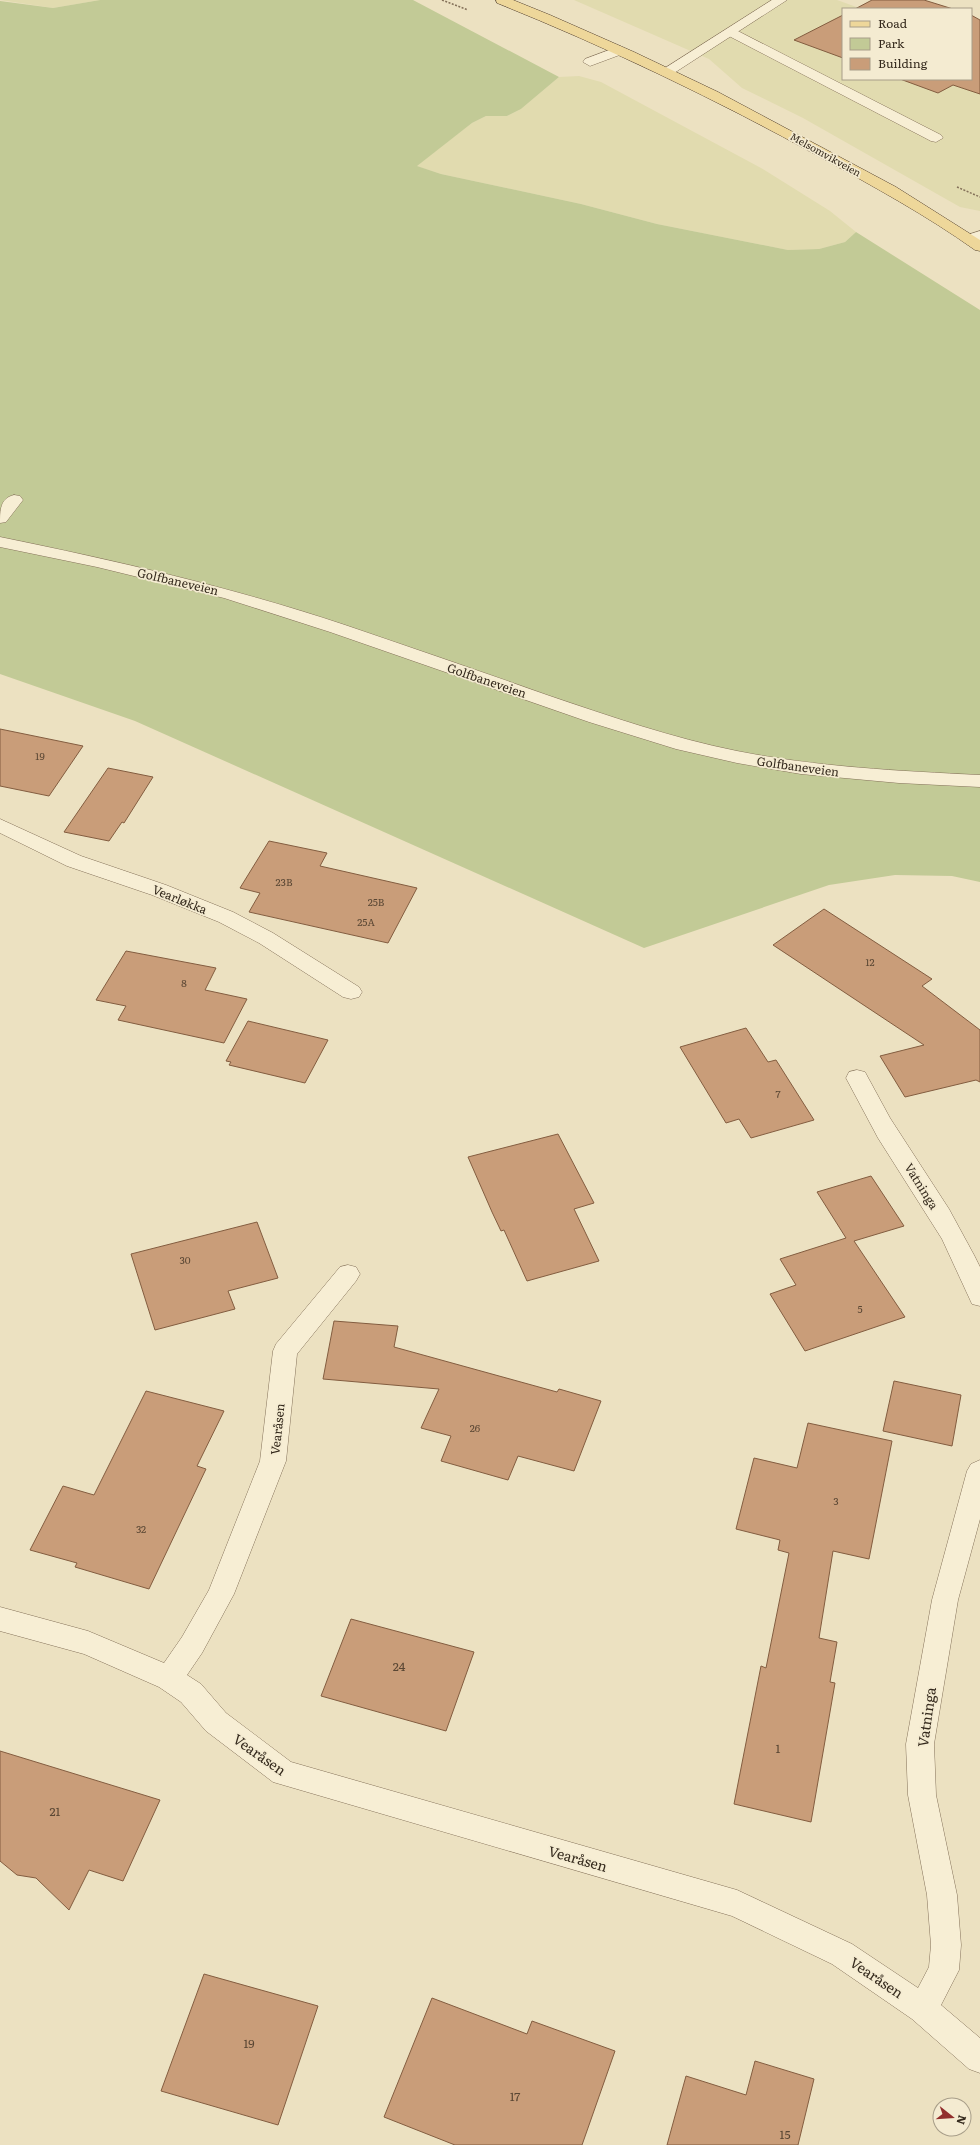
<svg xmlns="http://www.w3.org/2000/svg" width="980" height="2145" viewBox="0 0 980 2145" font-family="Literata,serif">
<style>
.farmland{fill:#e1dbaf}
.green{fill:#c2ca96}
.building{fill:#c99d79;stroke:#835d40}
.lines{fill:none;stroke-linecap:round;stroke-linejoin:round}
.lane-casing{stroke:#85725a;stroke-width:1}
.street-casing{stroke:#85725a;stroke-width:1}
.primary-casing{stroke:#53402e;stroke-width:1}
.path{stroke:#85725a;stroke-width:1.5;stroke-dasharray:2 1.5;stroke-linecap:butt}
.lane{fill:#f7eed4;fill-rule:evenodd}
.street{fill:#f7eed4;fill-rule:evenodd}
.primary{fill:#eed79a;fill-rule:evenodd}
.labels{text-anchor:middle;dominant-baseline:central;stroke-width:3.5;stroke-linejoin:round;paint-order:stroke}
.far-street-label{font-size:10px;fill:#352a1d;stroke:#f4ebd1}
.number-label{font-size:10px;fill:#5a4734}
.street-label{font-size:12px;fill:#352a1d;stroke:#f4ebd1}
.near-number-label{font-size:12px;fill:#5a4734}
.near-street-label{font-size:14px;fill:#352a1d;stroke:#f4ebd1}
</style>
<rect width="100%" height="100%" fill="#ece1c1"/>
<path class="farmland" d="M0,0h100l-47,8z
M574,0h263l25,9h-19v70h128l9,-26v158l-20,-4 -157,-89 -61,-30 -33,-29z
M579,76l22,6 160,86 69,43 26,21 -11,10 -26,7 -31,1 -131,-26 -76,-20 -140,-30 -25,-8 56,-43 14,-7h21l14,-7 38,-32z"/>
<path class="green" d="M100,0h313l146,77 -38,32 -14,7h-21l-14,7 -55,43 24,8 140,30 76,20 131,26 31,-1 26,-7 11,-10 124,78v572l-28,-6 -57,-1 -66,10 -185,63 -509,-227 -135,-47v-673l53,7z"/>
<path class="building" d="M872,0h52l29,9h-98z
M843,15v43l-49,-18z
M971,15l9,5v74l-27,-9 -15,8 -38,-14h71z
M0,729l83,17 -34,50 -49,-10z
M108,768l45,9 -29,46 -2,-1 -13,19 -45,-9z
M269,841l58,12 -7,13 97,22 -29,55 -139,-31 11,-19 -20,-5z
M824,909l108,70 -10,7 58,44v52l-4,-2 -71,17 -25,-41 44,-11 -151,-100z
M126,951l90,17 -11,22 42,9 -23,44 -106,-23 8,-14 -30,-6z
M248,1021l80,19 -23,43 -76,-18 2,-3 -5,-1z
M746,1028l22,34 8,-2 38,60 -63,18 -12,-19 -13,4 -46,-76z
M558,1134l36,69 -20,6 25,52 -72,20 -23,-51 -3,1 -9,-19 -24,-55z
M871,1176l33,50 -50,15 51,76 -100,34 -35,-57 26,-9 -16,-26 66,-21 -29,-46z
M257,1222l21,56 -50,13 7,18 -80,21 -24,-76z
M334,1321l64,5 -4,21 163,45 2,-3 42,12 -27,70 -56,-15 -10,24 -67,-19 10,-25 -30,-8 18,-39 -116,-10z
M894,1381l67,14 -9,51 -69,-15z
M146,1391l78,20 -27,55 9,3 -57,120 -74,-22 2,-4 -47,-13 33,-64 31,9z
M808,1423l84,18 -23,118 -36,-8 -14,87 18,4 -7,40 5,1 -24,139 -77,-18 27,-138 5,2 23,-115 -11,-3 2,-10 -44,-11 18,-71 43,10z
M351,1619l123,33 -28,79 -125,-35z
M0,1751l160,49 -37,81 -34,-11 -20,40 -33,-32 -19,-3 -17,-14z
M204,1974l114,32 -40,119 -117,-34z
M432,1998l95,36 5,-13 83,30 -33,94h-127l-71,-28z
M755,2061l59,18 -16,66h-131l19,-69 60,19z"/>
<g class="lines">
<defs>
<path id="lane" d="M732,28l209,107 2,3 -7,4 -5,-1 -204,-106 -2,-3z
M620,46l7,4 -2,3 -35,13 -7,-4 2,-3z
M980,231v9l-11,3 -5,-1 -2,-3 2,-3z"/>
<path id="street" d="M772,0h15l-116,75 -5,1 -7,-4z
M14,495l6,1 3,4 -17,22 -6,1c0,-12 0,-25 14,-28z
M0,537c117,24 231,50 345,88 67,23 135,46 202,70 62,21 125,43 190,56 80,16 162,20 243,24v12l-81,-4 -98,-9 -64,-11 -61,-14 -87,-27 -259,-90 -106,-34 -127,-31 -97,-20z
M0,819l81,37 85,29 67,27 40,21 86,54 3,5 -3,5 -8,2 -8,-2 -84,-54 -40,-21 -67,-27 -85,-29 -67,-33z
M857,1070l8,2 25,46 59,91 25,46 6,12v39l-8,-2 -30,-65 -64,-101 -32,-60 3,-6z
M348,1265l8,2 4,7 -4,7 -59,73 -11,107 -52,133 -32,59 -15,22 14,9 25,29 65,49 446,128 115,54 66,44 11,-21 2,-22 -4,-50 -19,-100 -2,-51 26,-144 35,-129 4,-7 9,-4v59l-22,81 -24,144 2,51 21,100 4,50 -2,25 -18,35 39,33v35l-11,-4 -57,-50 -80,-55 -100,-48 -459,-134 -67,-51 -25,-29 -22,-15 -75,-33 -84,-23v-24l88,24 76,32 18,-26 27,-47 51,-129 13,-110 3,-7 64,-77z"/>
<path id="primary" d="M496,0h17l37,15 84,37 84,40 178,95 84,53v11l-5,-1c-49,-35 -101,-63 -153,-92 -105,-58 -213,-110 -325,-155z"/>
</defs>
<use href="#lane" class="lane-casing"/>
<use href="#street" class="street-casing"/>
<use href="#primary" class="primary-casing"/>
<path class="path" d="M442,0l26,10
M957,187l23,10"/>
<use href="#lane" class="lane"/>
<use href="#street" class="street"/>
<use href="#primary" class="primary"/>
</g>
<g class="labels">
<g class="far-street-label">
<text transform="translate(826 154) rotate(29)">Melsomvikveien</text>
</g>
<g class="number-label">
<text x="40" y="755">19</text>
<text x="284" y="881">23B</text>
<text x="376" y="901">25B</text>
<text x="366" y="921">25A</text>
<text x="870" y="961">12</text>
<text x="184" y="982">8</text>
<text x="778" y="1093">7</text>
<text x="185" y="1259">30</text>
<text x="860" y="1308">5</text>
<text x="475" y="1427">26</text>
<text x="836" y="1500">3</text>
<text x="141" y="1528">32</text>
</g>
<g class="street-label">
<text transform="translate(178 581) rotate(13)">Golfbaneveien</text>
<text transform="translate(487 680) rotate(19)">Golfbaneveien</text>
<text transform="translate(798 766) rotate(8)">Golfbaneveien</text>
<text transform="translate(180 899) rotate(22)">Vearløkka</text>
<text transform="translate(922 1186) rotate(58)">Vatninga</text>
<text transform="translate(277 1429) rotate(-84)">Vearåsen</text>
</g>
<g class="near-number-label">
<text x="399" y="1666">24</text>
<text x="778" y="1748">1</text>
<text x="55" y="1811">21</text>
<text x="249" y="2043">19</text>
<text x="515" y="2096">17</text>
<text x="785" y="2134">15</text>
</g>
<g class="near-street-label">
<text transform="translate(926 1717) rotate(-82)">Vatninga</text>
<text transform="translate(260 1754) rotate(35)">Vearåsen</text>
<text transform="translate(578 1858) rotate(16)">Vearåsen</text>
<text transform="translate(877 1977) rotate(34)">Vearåsen</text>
</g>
</g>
<rect x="842" y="8" width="130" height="72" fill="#f4ebd1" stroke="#a89e89"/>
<rect x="850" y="21" width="20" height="6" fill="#eed79a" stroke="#a89e89"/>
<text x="878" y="28" font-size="12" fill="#352a1d">Road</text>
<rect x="850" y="38" width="20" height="12" fill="#c2ca96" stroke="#a89e89"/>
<text x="878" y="48" font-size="12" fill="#352a1d">Park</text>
<rect x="850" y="58" width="20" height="12" fill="#c99d79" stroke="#a89e89"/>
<text x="878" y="68" font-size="12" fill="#352a1d">Building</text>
<g transform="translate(952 2117) rotate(107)"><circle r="19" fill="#f4ebd1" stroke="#a89e89"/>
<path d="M0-3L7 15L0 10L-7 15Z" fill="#922e2c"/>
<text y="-6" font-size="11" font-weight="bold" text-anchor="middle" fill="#352a1d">N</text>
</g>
</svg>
